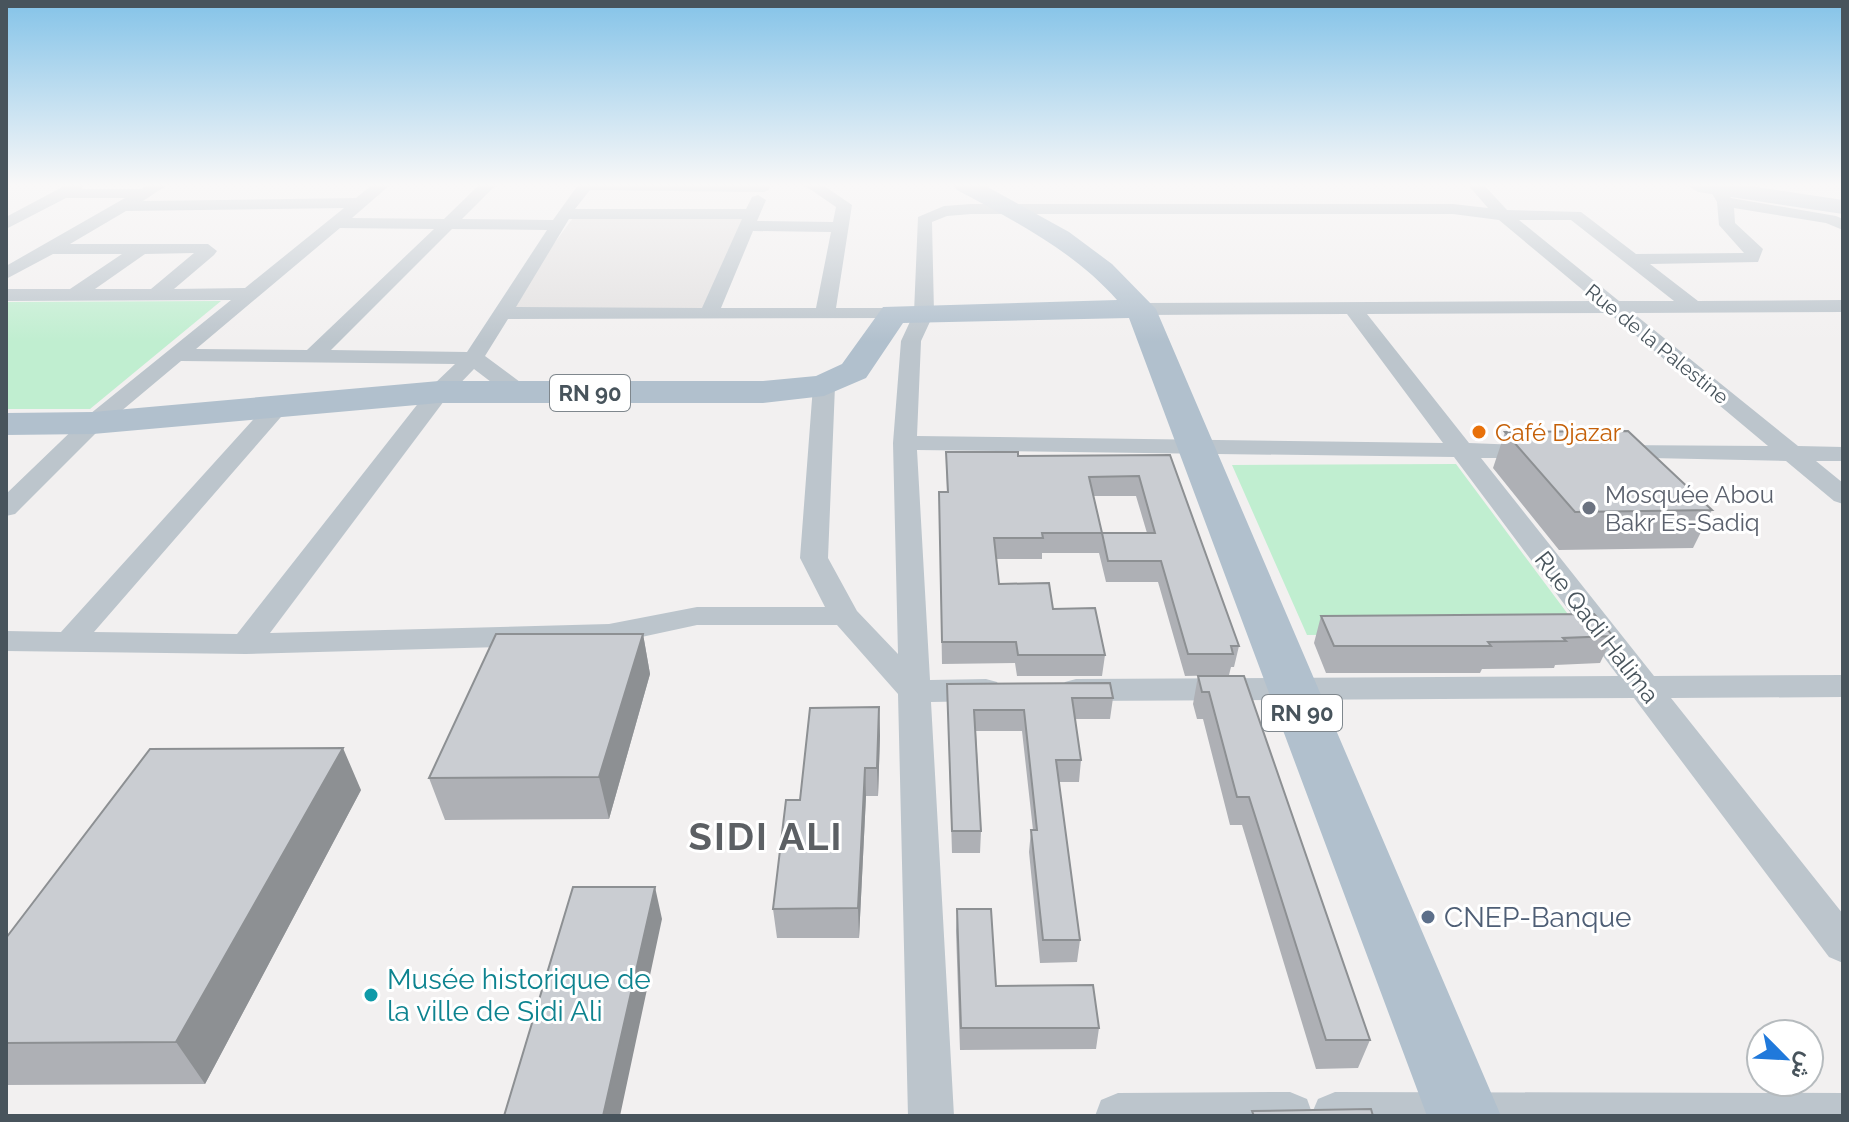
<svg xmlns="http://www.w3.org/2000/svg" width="1849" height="1122" viewBox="0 0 1849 1122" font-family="Raleway,Vazirmatn,sans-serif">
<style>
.education{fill:#e3e1e1}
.green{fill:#c0eed0}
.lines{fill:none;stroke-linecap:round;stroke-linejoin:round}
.minor{fill:#bcc5cc;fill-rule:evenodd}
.secondary{fill:#bec9d3;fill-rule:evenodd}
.primary{fill:#b1c0cd;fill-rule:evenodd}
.wall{fill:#aeb0b5;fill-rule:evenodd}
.shaded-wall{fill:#8d9093}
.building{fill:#cacdd2;stroke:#8d9093;stroke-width:2;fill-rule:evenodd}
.food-dot{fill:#e8710a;stroke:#fff;stroke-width:3}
.worship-dot{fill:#6b7280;stroke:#fff;stroke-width:3}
.service-dot{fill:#5c6f8a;stroke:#fff;stroke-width:3}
.culture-dot{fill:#0f9aa8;stroke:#fff;stroke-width:3}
.labels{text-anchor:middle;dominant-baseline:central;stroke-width:6;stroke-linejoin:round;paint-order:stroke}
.far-street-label{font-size:20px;fill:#48545c;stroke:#fff}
.shield{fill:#fff;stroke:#7f878d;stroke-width:2}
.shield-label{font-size:22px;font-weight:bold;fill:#48545c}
.food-label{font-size:24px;fill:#c56008;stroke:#fff;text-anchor:start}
.worship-label{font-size:24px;fill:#5b616d;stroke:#fff;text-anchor:start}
.street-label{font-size:24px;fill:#48545c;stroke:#fff}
.near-service-label{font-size:28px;fill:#4e5e75;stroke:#fff;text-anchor:start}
.near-culture-label{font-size:28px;fill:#0d838f;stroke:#fff;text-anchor:start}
.near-district-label{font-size:38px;font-weight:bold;letter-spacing:2px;fill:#5c6064;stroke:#fff}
</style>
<rect width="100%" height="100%" fill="#f2f0f0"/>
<path class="education" d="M576,214h175l-42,100 -203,-6z"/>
<path class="green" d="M221,301l-131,108h-84v-107z
M1456,464l126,169 -275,2 -75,-170z"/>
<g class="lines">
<path class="minor" d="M66,185h17l-1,4h59l7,-4h19l-24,16 213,-3 16,-13h18l-38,33 92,1 35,-34h17l-34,34 91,1 25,-35h192l-1,5 -5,2 -174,-2 -15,19h171l6,-12 6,-2 8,5 -9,21 76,1 3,-15 -32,-22h19l29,20 -16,103h58l10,6 -3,4 -393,1 -23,37 43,32 3,5 -3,5h-16l-38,-29 -27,28 -177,236 339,-9 88,-17h128l-25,-49 13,-172 11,-7 11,7 -7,172 29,53 41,43 -5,-211 8,-102 13,-28 4,-96 26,-11 27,-2h482l35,4 -20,-23h16l23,25 74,2 55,42 108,-1 -25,-28 -2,-23 -10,-17h16l8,13 105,18 7,3v11l-17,-7 -92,-15 1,15 28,26 -5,13 -108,2 48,37 145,-1v12l-210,1 165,133 45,1v14h-27l27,22v21l-9,-3 -48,-40 -183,-4 -3,-5 3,-5 9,-2 156,1 -159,-133 -242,1 102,129 78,3 3,5 -3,5 -9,2h-57l173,218 189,-1v22l-172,1 172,216v49l-14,-6 -195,-259 -558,3 -11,-3 -5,-8 5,-8 11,-3 542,-3 -164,-219 -537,-7 13,230 56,-1 11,3 5,8 -5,8 -11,3 -55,1 23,414h-46l-10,-422 -61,-69h-140l-88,19 -363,10 -240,-3v-20l55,1 210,-232h16l3,5 -3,5 -193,222 143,2 194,-247 24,-23 -274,-3 -80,67 -86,86 -9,2v-22l79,-76 146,-118 -225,1v-12h64l52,-35h-69l-47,25v-13l119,-68h-59l-60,31v-12zM344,208l-99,80 -71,1 40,-34 3,-4 -9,-7h-138l56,-33zM971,214h482l46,6 97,81 -455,2 -10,6 10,6 206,-1 96,129 -526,-7 4,-95 13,-28 -2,-91 15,-6zM569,219h173l-40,89 -186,-1zM1519,220h52l103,81h-55zM340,228l94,1 -127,121 -111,-1zM452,229l95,1 -80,122 -136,-2zM753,231l78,1 -15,76h-95zM194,253l-43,36h-56l50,-35z
M1290,1092l17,7 5,14 6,-14 17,-7 508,1v23h-748l6,-16 17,-7z"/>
<path class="secondary" d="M1687,185h56l100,15v14l-145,-22z"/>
<path class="primary" d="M953,185h31l85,47 43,32 44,45 345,807h-74l-298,-798 -226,5 -37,55 -42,18 -61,7h-324l-346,31 -87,1v-22l87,-1 346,-31h324l53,-5 26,-12 41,-57 234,-7c-43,-49 -104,-80 -160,-110z"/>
</g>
<path class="wall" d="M1505,432l207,78 -19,38 -134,2 -66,-82z
M946,452l72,4 152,-1 69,191 -5,21h-3l-2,8 -44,1 -27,-94h-52l-7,-29h-57v6h-46l3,25 54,25 52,46 -3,21h-85l-2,-13 -73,1 -3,-172h8zM1093,496h43l11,37h-45z
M1321,616l292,20 -13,27 -45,2 -1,3 -72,1 -2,4h-154l-12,-30z
M643,634l7,40 -41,145 -164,1 -16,-42z
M1198,676h46l126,364 -12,28 -42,1 -74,-244h-12l-27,-106h-6l-4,-15z
M947,684l166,14 -3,21h-35l6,41 -2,22h-20l21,158 -3,22 -37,1 -11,-111 2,-22h2l-11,-99h-46l5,100 -1,22h-28z
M879,707l1,29 -2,60h-12l-7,142h-82l-4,-29z
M361,790l-156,294 -199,1v-147z
M957,909l39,77 103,42 -3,21 -136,1 -4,-119z"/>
<path class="shaded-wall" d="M643,634l7,40 -41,145 -10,-42z
M879,707l1,29 -2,60 -1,-28z
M343,748l18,42 -156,294 -29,-42z
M865,768l1,28 -7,142 -1,-30z
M655,887l7,32 -42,197h-17z"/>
<path class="building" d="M1628,431l84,79 -137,2 -70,-80z
M946,452h72v4l152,-1 69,191h-8l2,8h-45l-27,-93h-53l-6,-28h-60l1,5h-49l5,46 50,-1 4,26 42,-1 10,47h-87l-2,-13h-74l-3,-150h9zM1139,476l16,57h-53l-13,-56z
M1594,614l19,22 -50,2 3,3 -78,1 3,4h-157l-13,-30z
M496,634h147l-44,143 -170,1z
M1198,676h46l126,364h-44l-77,-243h-12l-28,-105h-7z
M1110,683l3,15h-41l9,62h-25l24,180h-37l-12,-110h6l-13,-120h-50l7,121h-29l-5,-147z
M879,707l-2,61h-12l-7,140 -85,1 13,-109h14l10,-92z
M343,748l-167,294 -170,1v-105l144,-189z
M573,887h82l-52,229h-99z
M957,909h34l5,77 97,-1 6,43h-138z
M1371,1109l2,7h-119l-2,-5z
M1087,1115v1h-92z"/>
<linearGradient id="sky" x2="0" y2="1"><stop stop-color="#84c3e8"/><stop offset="0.54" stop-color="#f9f8f8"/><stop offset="1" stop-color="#f9f8f8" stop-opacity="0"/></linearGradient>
<rect width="1849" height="342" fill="url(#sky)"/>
<circle class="food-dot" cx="1479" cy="432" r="8"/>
<circle class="worship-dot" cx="1589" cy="508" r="8"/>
<circle class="service-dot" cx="1428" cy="917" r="8"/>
<circle class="culture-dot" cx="371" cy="995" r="8"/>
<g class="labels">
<g class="far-street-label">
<text transform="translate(1657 344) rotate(39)">Rue de la Palestine</text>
</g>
<g class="shield">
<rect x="550" y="375" width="80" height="36" rx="6"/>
<rect x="1262" y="695" width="80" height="36" rx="6"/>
</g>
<g class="shield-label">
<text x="590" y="393">RN 90</text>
<text x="1302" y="713">RN 90</text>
</g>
<g class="food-label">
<text x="1495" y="432">Café Djazar</text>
</g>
<g class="worship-label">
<text x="1605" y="494">Mosquée Abou<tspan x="1605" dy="28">Bakr Es-Sadiq</tspan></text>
</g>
<g class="street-label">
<text transform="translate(1597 627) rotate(52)">Rue Qadi Halima</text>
</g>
<g class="near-service-label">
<text x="1444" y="917">CNEP-Banque</text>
</g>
<g class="near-culture-label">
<text x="387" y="979">Musée historique de<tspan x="387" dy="32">la ville de Sidi Ali</tspan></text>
</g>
<g class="near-district-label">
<text x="766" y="836">SIDI ALI</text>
</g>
</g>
<rect width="1849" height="1122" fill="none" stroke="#48545c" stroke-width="16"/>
<g transform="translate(1785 1058) rotate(114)"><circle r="38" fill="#ffffff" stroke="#b6bbbe" stroke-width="2"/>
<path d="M0-6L14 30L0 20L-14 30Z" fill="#2079db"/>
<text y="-12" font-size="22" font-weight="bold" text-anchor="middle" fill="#48545c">ش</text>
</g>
</svg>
